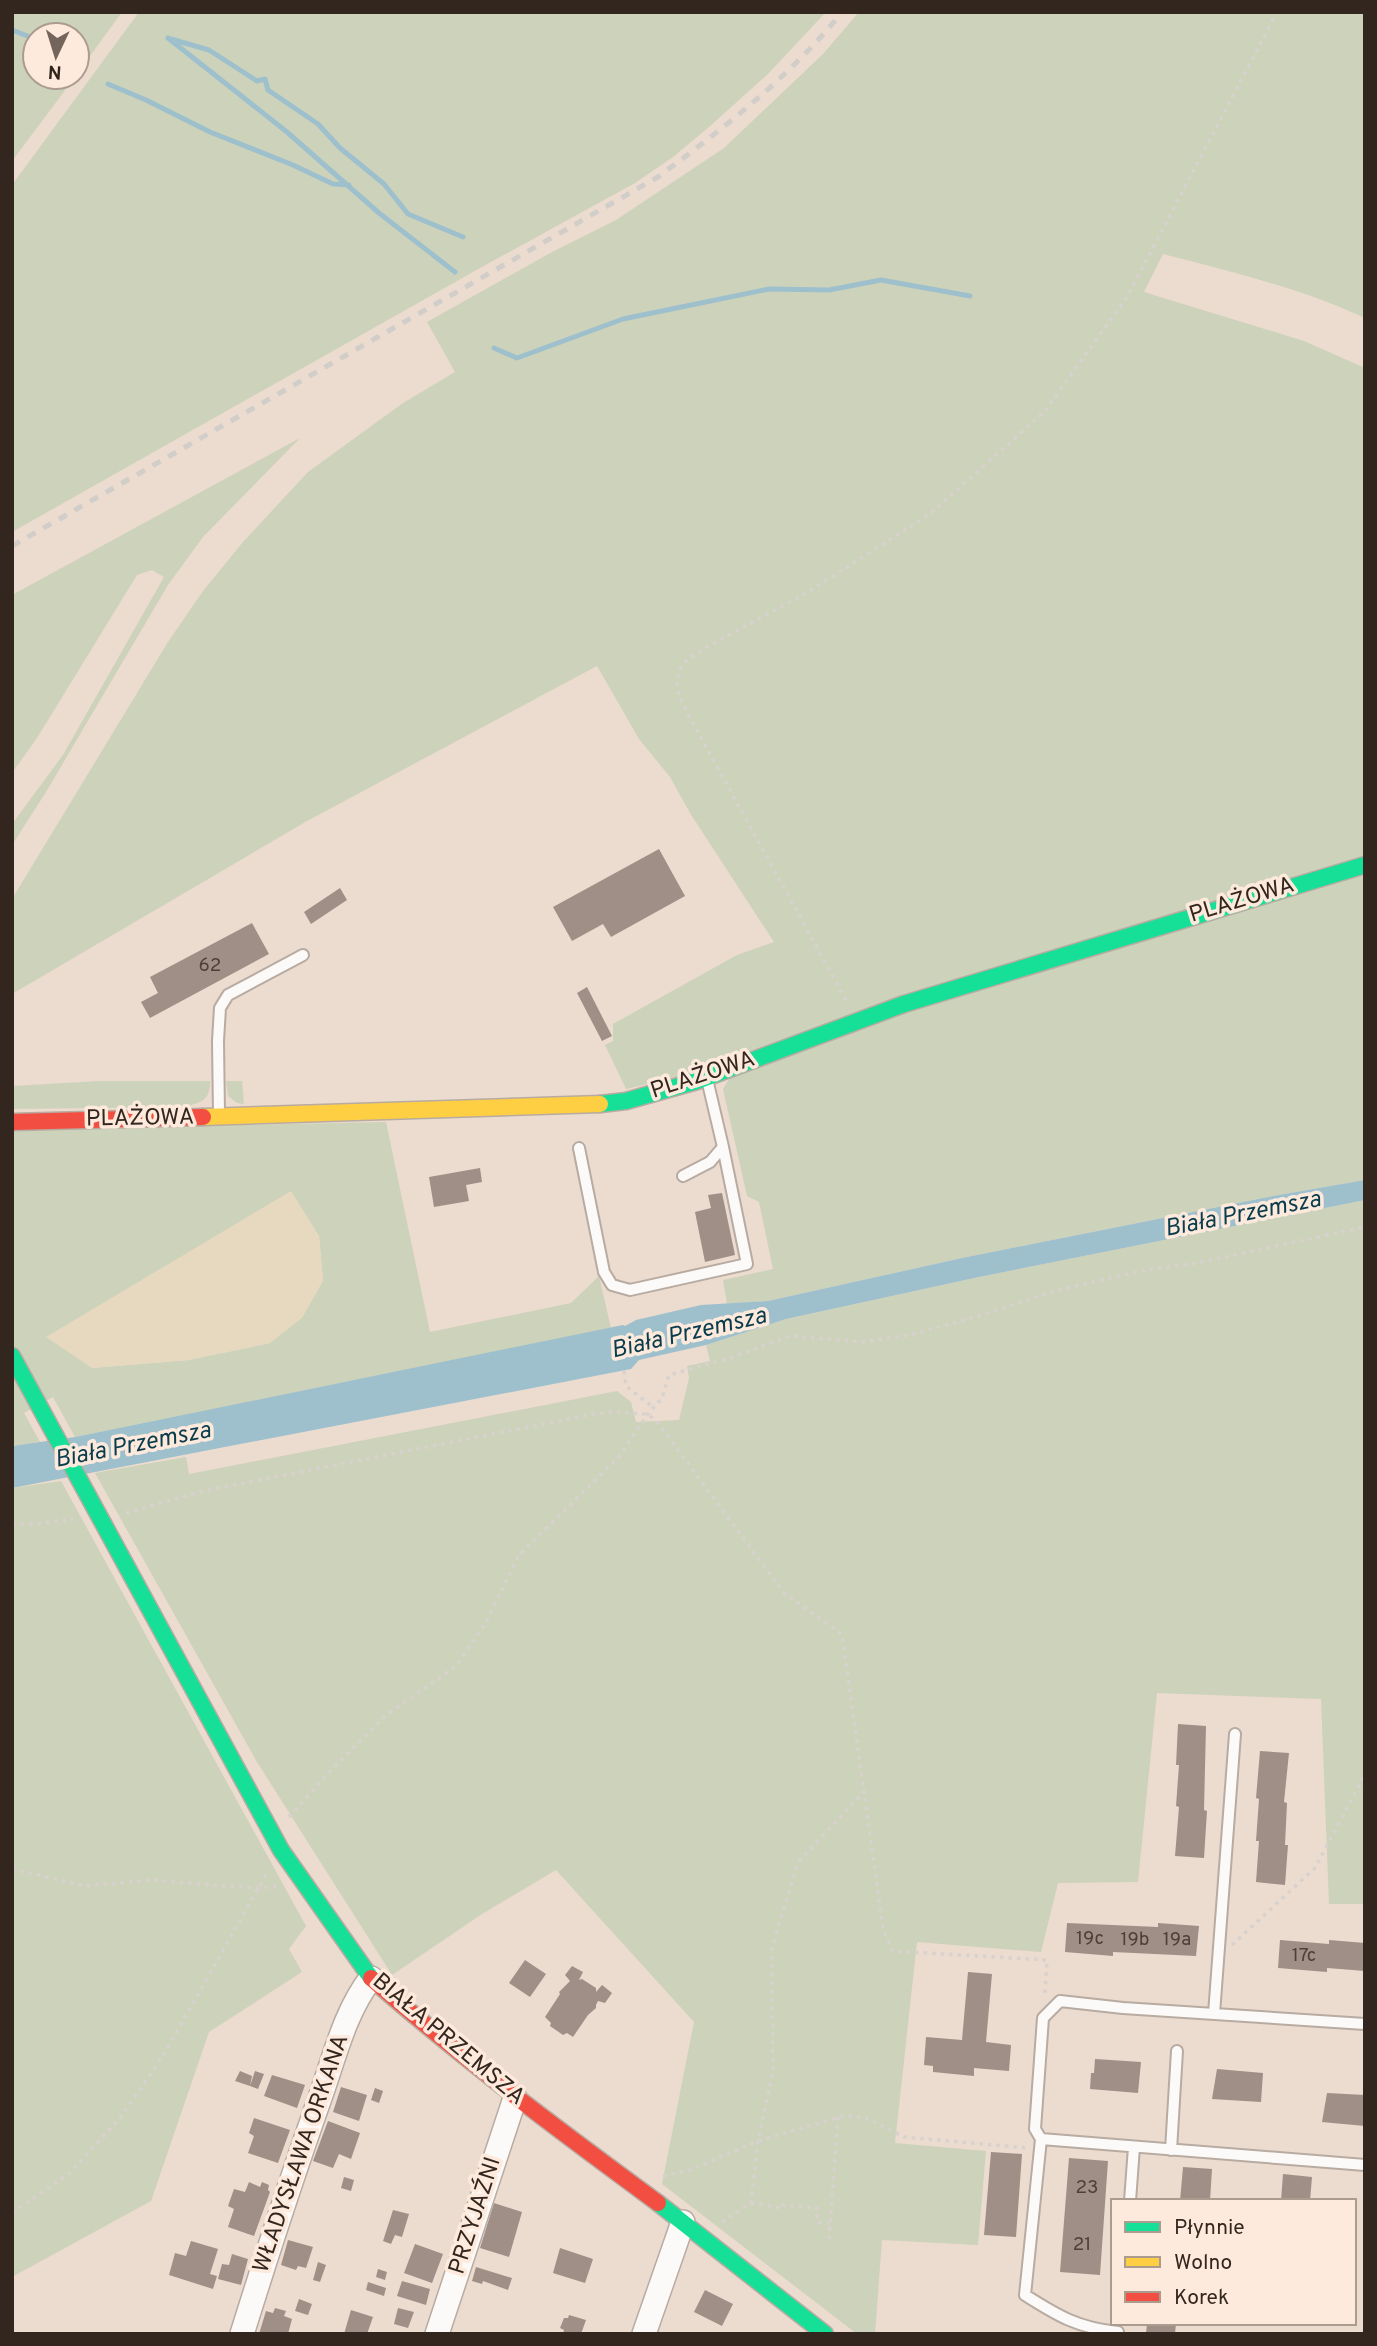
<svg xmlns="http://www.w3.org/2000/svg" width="1377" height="2346" viewBox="0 0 1377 2346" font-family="Overpass,sans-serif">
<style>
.green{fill:#cdd2ba;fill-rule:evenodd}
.sand{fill:#e6d9bf}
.water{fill:#9ec0cd}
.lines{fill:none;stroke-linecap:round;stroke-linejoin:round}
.stream{stroke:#9ec0cd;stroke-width:5}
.building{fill:#a08f87}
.lane-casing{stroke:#b8aba1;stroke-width:14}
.street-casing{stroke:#b8aba1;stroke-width:26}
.fast-casing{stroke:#b8aba1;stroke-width:19}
.slow-casing{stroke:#b8aba1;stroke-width:19}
.jam-casing{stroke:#b8aba1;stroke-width:19}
.path{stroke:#d8d2ce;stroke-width:3.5;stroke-dasharray:3.5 5;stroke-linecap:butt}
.lane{stroke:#fcfaf8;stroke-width:10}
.street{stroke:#fcfaf8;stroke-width:23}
.fast{stroke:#16e098;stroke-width:16}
.slow{stroke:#ffcf43;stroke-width:16}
.jam{stroke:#f24e42;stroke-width:16}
.rail{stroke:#d1cdc9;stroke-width:5;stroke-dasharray:9 9;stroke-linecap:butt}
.labels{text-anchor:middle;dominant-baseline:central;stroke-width:7;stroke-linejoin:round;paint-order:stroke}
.number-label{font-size:19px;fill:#4e4038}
.street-label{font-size:23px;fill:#32261e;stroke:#fdeadc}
.water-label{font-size:24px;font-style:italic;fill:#093c4d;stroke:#fdeadc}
</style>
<rect width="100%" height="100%" fill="#ecdbcf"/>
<path class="green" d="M12,12h110l-45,62v-39h-42v42h40l-63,84z
M139,12h687l-58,62 -59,53 -36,30 -38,26 -155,85 -468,264v-347z
M859,12h506v306c-65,-30 -133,-46 -202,-64l-19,38 160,49 61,27v812l-92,16 -311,62 -194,43 -41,3 -4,-24 50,-11 -14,-67 -12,-6 -24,-107 8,-13 -52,1 -53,12 -21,-44 8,-4v-17l124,-69 37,-13 -84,-129 -20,-36 -31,-38 -42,-73 -290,155 -295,173v-95l156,-257 35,-51 40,-49 65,-70 95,-69 52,-31 -28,-50 125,-70 64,-32 108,-72 99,-94z
M300,438l-97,99 -35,48 -122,207 -34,53v-21l51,-69 101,-178 -12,-7 -15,5 -100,163 -25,35v-178z
M99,1081h111c0,20 -8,20 -24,26l-174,2v-23z
M226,1081h16l2,23 -7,-1 -9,-7z
M386,1122l44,210 141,-29 28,-27 12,52 -536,109 -22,-40 -29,16 16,29 -28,4v-316zM291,1192l28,44 4,45 -53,62 -81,17 -97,8z
M1365,1200v704h-36l-8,-205 -164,-6 -19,189 -80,1 -17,69 -124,-10 -22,201 91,8 -8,94 -96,-5 -7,94h-18l-195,-150 32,-162 -138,-152 -74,44 -90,61 -135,-213 -162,-289 91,-16 3,17 428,-83 14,11 5,20 43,-2 10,-42 -2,-12 23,-5 -4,-16 80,-26 193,-42z
M61,1481l245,445 -17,23 13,23 -93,60 -58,169 -139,76v-789z"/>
<path class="sand" d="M291,1191l28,45 4,45 -21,37 -32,25 -81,17 -97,8 -46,-31z"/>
<path class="water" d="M1365,1180v20l-386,77 -193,42 -80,26 -67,15 -8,9 -619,119v-42l63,-9 548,-112 2,1 11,-6 65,-15 67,-4 194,-43 311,-62z"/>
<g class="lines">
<path class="stream" d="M12,30l23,9
M168,38l119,94 92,81 76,59
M171,39l38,11 48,31 8,-2 3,11 50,34 22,24 44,36 24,30 55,23
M108,84l38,16 64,32 83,33 40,19 16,1
M494,348l23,10 106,-39 146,-30 60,1 52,-10 89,16"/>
</g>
<path class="building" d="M659,849l26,47 -74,41 -8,-13 -31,17 -19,-34z
M340,888l7,12 -36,24 -7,-12z
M252,923l17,31 -119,64 -9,-16 17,-9 -8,-16z
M587,987l25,49 -10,5 -25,-48z
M480,1168l2,14 -16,3 3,16 -35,6 -5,-30z
M722,1193l13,62 -30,7 -10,-50 16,-4 -3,-13z
M1178,1724l28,2 -2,84 3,1 -3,47 -29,-2 4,-49 -3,-1 3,-41h-3z
M1260,1751l29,2 -5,49 3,1 -2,42h3l-3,40 -29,-3 3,-41h-3l3,-42 -3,-1z
M1067,1923l91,4v-4l41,3 -3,30 -83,-4v4l-48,-4z
M1280,1940l49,4v-4l36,3v28l-38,-3v4l-49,-4z
M525,1960l21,14 -16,23 -21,-14z
M572,1966l11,6 -4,8 3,-1 14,9v4l6,-7 10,8 -7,10 -7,-2 -2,4v3l-8,7 -15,22 -6,-4 -4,2 -13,-9 1,-3 -6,-6 15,-23 -1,-2 11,-11 -5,-6z
M968,1972l24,2 -6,68 25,3 -2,26 -35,-3v8l-41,-4v-6l-9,-1 2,-28 36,3z
M1095,2059l46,3 -3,31 -48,-4 1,-16h3z
M1217,2069l46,4 -2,29 -49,-3z
M240,2071l12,5 -2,10 -15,-5z
M255,2071l9,3 -6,15 -8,-3z
M272,2075l33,10 -8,23 -33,-12z
M341,2087l26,8 -8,26 -26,-9z
M375,2088l8,3 -4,12 -8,-3z
M1327,2093l38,2v31l-43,-4z
M254,2118l36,12 -12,33 -30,-10 6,-17 -5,-3z
M328,2121l32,12 -9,26 -12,-5 -6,14 -20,-7z
M991,2152l31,2 -6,83 -32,-2z
M1069,2158l39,3 -8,114 -40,-3z
M1183,2167l29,2 -2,32h-30z
M1283,2174l29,3 -2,24h-29z
M344,2177l10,3 -3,11 -10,-3z
M249,2182l11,5 2,-5 7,3 -1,5 2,2 -16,44 -26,-9 6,-18 -6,-3 6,-17 11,3z
M494,2203l28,9 -13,45 -29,-9z
M393,2210l16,4 -7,23 -7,-2 -4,9 -8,-3z
M288,2240l25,7 -7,21 -8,-2 -2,4 -15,-5z
M191,2241l27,8 -8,25 7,2 -4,13 -44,-14 6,-22 11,3z
M415,2244l28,10 -11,29 -28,-10z
M560,2248l33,11 -8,24 -32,-10z
M232,2254l16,5 -7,26 -23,-6 4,-15 7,1z
M318,2262l8,3 -6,17 -7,-2z
M476,2267l36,11 -4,12 -25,-9 -1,3 -10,-3z
M378,2269l9,3 -2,8 -9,-3z
M402,2281l28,8 -4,16 -29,-9z
M368,2282l18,6 -2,8 -18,-6z
M705,2290l28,14 -11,22 -28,-14z
M299,2299l13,5 -4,11 -13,-4z
M275,2308l11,3 -2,5 8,3 -4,15h-29l7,-23 7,2z
M398,2308l16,4 -6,16 -14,-4z
M351,2310l22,7 -6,17h-23z
M569,2315l17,5 -5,14h-18l1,-4 -4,-2 4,-10h4z
M1147,2323h29l-1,11h-29z"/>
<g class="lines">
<defs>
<path id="lane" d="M219,1114l-1,-73 2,-33 8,-13 75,-40
M579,1148l25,124 8,13 18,5 117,-26 -24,-117
M683,1176l27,-14 13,-15 -16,-68
M1214,2014l21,-280
M1365,2024l-242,-16 -63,-7 -17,17 -8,111 6,10 324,26
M1041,2139l-16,156c33,21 53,33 93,37
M1171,2150l6,-99
M1130,2201l4,-54"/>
<path id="street" d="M242,2334c25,-80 51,-160 79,-239 14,-40 24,-83 50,-117
M437,2334l78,-236
M644,2334l39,-112"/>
<path id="fast" d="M600,1104l26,-3 71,-20 207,-77 461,-139
M12,1356l269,494 90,128
M658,2203l167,131"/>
<path id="slow" d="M203,1117l397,-13"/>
<path id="jam" d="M12,1122l191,-5
M371,1978c92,81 189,153 287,225"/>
</defs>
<use href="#lane" class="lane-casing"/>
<use href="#street" class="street-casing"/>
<use href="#fast" class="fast-casing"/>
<use href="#slow" class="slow-casing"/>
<use href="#jam" class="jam-casing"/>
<path class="path" d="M846,1000l-162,-293 -5,-11 -2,-15 3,-12 6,-8 19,-13 98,-53 127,-81 114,-102 83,-115 150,-285
M624,1371l2,15 28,22
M126,1513l78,-22 385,-76 23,-3 36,2 10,9 126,170 58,41 41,295 10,22 154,9 -2,35
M12,1523l22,1 39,-5
M289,1817l43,-48 52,-52 73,-52 28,-41 34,-69 99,-97 30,-44 14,-16 7,-23 61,-17 60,-22 74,6 49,-8 62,-17 79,-26 92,-21 56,-8 163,-35
M12,1869l73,17 68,-6 57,5 49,3 19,-2
M1232,1945l83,-77 50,-94
M663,2176l27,-6 68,-29 85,-25 23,2 38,19 123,11
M751,2203l32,5v-3l34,3v14l12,2
M12,2213l58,-40 50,-55 43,-62 104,-183
M722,2222l29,-19 7,-62 15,-69 -1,-124 26,-86 66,-70
M829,2239l9,-122"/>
<use href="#lane" class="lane"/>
<use href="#street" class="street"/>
<use href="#fast" class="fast"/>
<use href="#slow" class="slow"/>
<use href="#jam" class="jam"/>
<path class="rail" d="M12,546l646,-369c67,-50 132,-100 184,-165"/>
</g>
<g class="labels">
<g class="number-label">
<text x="210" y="966">62</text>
<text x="1090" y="1939">19c</text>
<text x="1135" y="1940">19b</text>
<text x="1177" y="1940">19a</text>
<text x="1304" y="1956">17c</text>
<text x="1087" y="2188">23</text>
<text x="1082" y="2245">21</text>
</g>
<g class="street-label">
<text transform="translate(1242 901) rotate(-17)">PLAŻOWA</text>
<text transform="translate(703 1076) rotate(-18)">PLAŻOWA</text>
<text transform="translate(140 1119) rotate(-1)">PLAŻOWA</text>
<text transform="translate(448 2040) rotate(40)">BIAŁA PRZEMSZA</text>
<text transform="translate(302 2154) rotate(-71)">WŁADYSŁAWA ORKANA</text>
<text transform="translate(476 2216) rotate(-72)">PRZYJAŹNI</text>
</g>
<g class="water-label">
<text transform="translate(1243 1215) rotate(-11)">Biała Przemsza</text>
<text transform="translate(689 1334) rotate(-13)">Biała Przemsza</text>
<text transform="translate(133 1446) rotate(-11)">Biała Przemsza</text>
</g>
</g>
<rect width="1377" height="2346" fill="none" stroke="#32261e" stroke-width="28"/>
<rect x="1111" y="2199" width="245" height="126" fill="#fdeadc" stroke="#ac9c90" stroke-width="2"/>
<rect x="1125" y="2222" width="35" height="10" fill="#16e098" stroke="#ac9c90" stroke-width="2"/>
<text x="1174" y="2234" font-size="21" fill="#32261e">Płynnie</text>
<rect x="1125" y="2257" width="35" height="10" fill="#ffcf43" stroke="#ac9c90" stroke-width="2"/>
<text x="1174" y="2269" font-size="21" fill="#32261e">Wolno</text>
<rect x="1125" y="2292" width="35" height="10" fill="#f24e42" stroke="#ac9c90" stroke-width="2"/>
<text x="1174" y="2304" font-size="21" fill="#32261e">Korek</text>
<g transform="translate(56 56) rotate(184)"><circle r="33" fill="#fdeadc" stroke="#ac9c90" stroke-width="2"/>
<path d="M0-5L12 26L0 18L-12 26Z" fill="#73655c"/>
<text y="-10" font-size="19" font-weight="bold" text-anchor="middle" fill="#32261e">N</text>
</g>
</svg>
